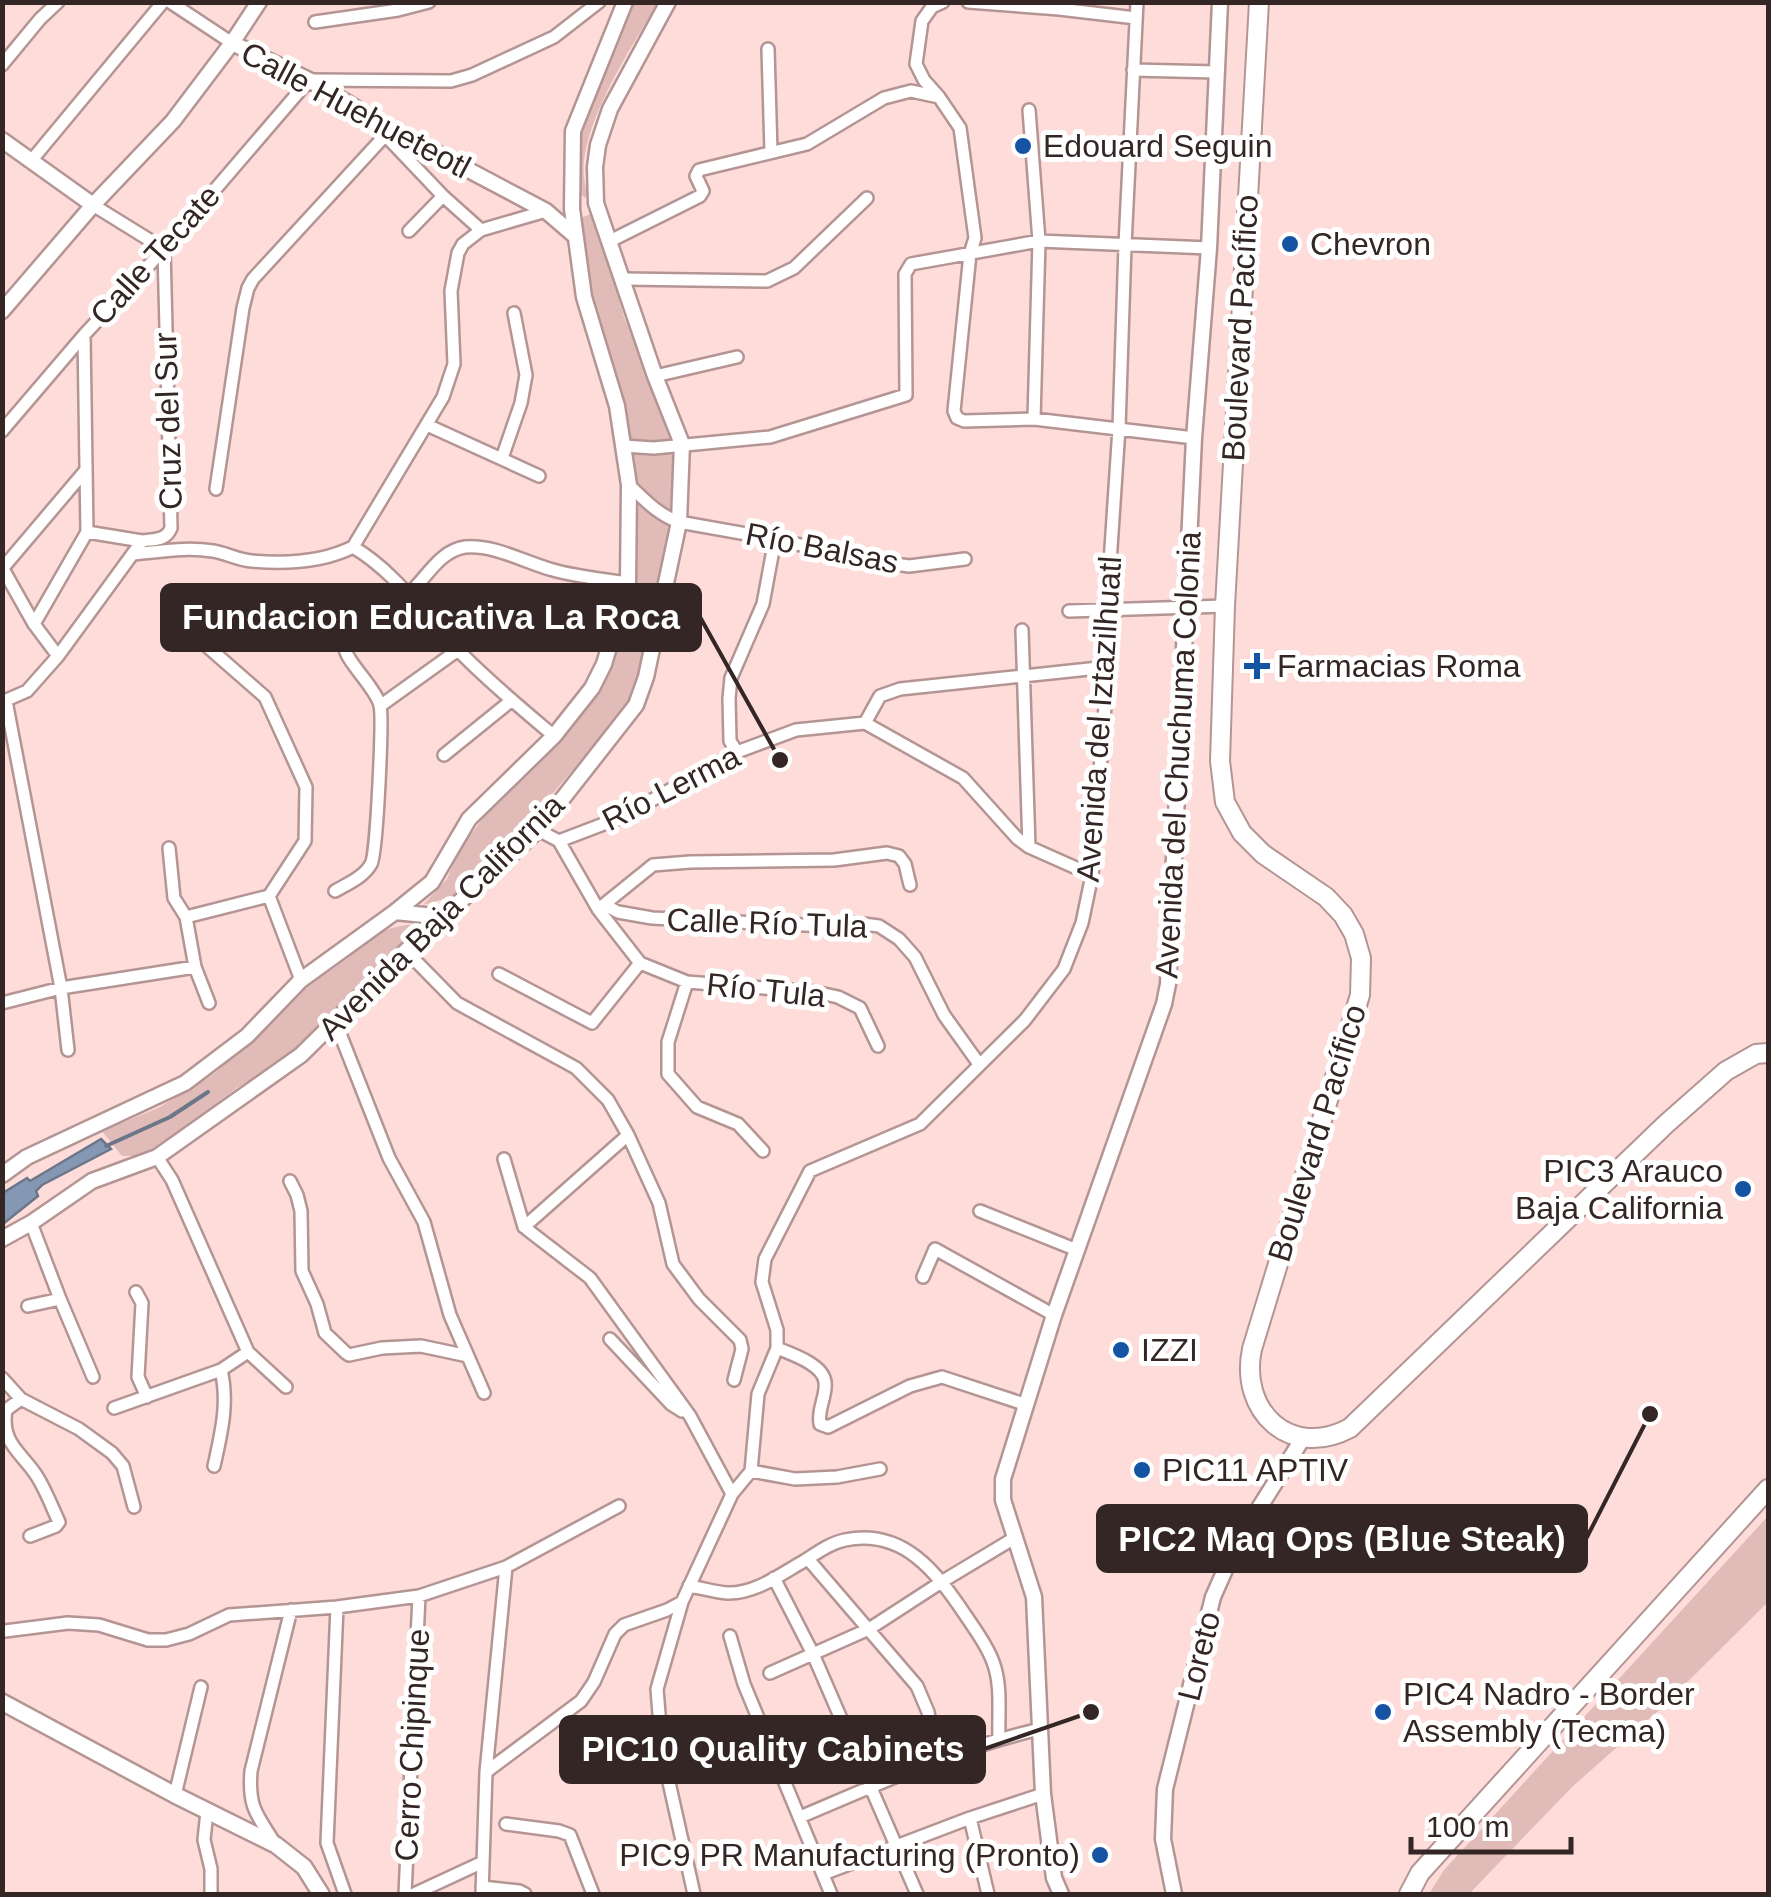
<svg xmlns="http://www.w3.org/2000/svg" width="1771" height="1897" viewBox="0 0 1771 1897" font-family="Helvetica,sans-serif">
<style>
.green{fill:#e0bbb8}
.water{fill:#8498b4;stroke:#6c7689;stroke-width:2.5}
.lines{fill:none;stroke-linecap:round;stroke-linejoin:round}
.stream{stroke:#6c7689;stroke-width:4}
.minor-casing{stroke:#b49593;stroke-width:16}
.tertiary-casing{stroke:#b49593;stroke-width:19}
.secondary-casing{stroke:#b49593;stroke-width:20}
.primary-casing{stroke:#b49593;stroke-width:22}
.minor{stroke:#fff;stroke-width:11}
.tertiary{stroke:#fff;stroke-width:14}
.secondary{stroke:#fff;stroke-width:15}
.primary{stroke:#fff;stroke-width:18}
.poi-dot{fill:#1553a3;stroke:#fff;stroke-width:4}
.labels{text-anchor:middle;dominant-baseline:central;stroke-width:10;stroke-linejoin:round;paint-order:stroke}
.street-label{font-size:32px;fill:#332625;stroke:#fff}
.poi-label{font-size:32px;fill:#332625;stroke:#fff;text-anchor:start}
.leader{fill:none;stroke:#332625;stroke-width:4}
.callout-dot{fill:#332625;stroke:#fff;stroke-width:4}
.callout{fill:#332625;stroke:#332625;stroke-width:4}
.callout-label{font-size:35px;text-anchor:middle;font-weight:bold;fill:#fff}
</style>
<rect width="100%" height="100%" fill="#fddcda"/>
<path class="green" d="M633,3h25c-25,42 -92,141 -70,190l-3,5 -10,-9 1,-61z
M591,214l5,6 28,97 30,70 18,57 2,63 -10,67 -27,115 -22,32 -105,122 -20,17 -36,36 -31,9 24,-26 11,-27 37,-50 90,-90 23,-35 27,-92 -2,-130 -34,-130 -21,-106z
M423,923l-135,133 -51,32 -63,47 -34,21h-18l-20,-25 56,-23 57,-35 92,-86 40,-28 30,-27 23,-6z
M1768,1516v86l-109,108 -87,77 -103,107h-40l15,-24z"/>
<path class="water" d="M101,1139l10,10 -69,36 -6,6 2,5 -35,28v-31l24,-15 3,3z"/>
<g class="lines">
<path class="stream" d="M106,1146l64,-29 38,-25"/>
<defs>
<path id="minor" d="M170,2l62,41
M968,2l91,7 77,9
M315,22l83,-12 31,-8
M768,49l3,103
M2,65l38,-46 18,-17
M1133,70l83,2
M939,97l-15,-17 -8,-16 6,-43 10,-14 11,-5
M1029,110l10,131 -5,178
M385,135l58,61 38,34
M31,161l132,-159
M409,231l34,-35
M610,241l90,-45 3,-5 -7,-15 3,-6 108,-26 77,-46 27,-7 28,6 21,31 15,110 -5,16 -16,157 3,7 7,3 70,-2 160,19
M624,279l143,2 27,-13 73,-70
M84,335l3,197
M655,376l82,-19
M427,425l112,51
M2,431l82,-96 80,-86 145,-169 142,1 21,-6 82,-38 45,-35
M623,446l31,2 116,-11 136,-42 -1,-121 6,-10 128,-23 170,7
M502,458l19,-55 5,-28 -12,-62
M629,485c16,15 29,30 50,37l96,17 86,20 48,7 56,-7
M216,489l27,-181 5,-20 5,-9 138,-150
M87,532l55,9
M353,547l90,-150 11,-33 -3,-73 7,-38 5,-9 18,-14 65,-19
M134,554c26,-3 53,-7 79,-3 13,2 25,9 39,10 33,3 71,1 101,-14 44,26 71,69 107,105 29,30 62,57 94,84
M2,569l83,-98
M3,569l31,55 24,32
M1069,611l156,-5
M34,624l53,-92
M1022,630l7,217
M193,634l72,63 41,90 -1,54 -36,55
M6,701l55,287 7,62
M2,702l25,-11 31,-35 84,-115c12,-2 24,0 29,-13l-7,-279 -71,-44
M380,706l78,-56 43,-42
M865,723l15,-27 20,-7 208,-22
M737,752l-7,-11 -1,-43 2,-20 32,-74 12,-65
M444,755l68,-55
M538,830l21,11 39,68 42,54 47,19 128,10 23,5 22,11 18,38
M559,841l63,-24 115,-65 59,-22 69,-7 98,55 54,60 12,9 63,28
M335,891c12,-7 29,-14 36,-27 6,-10 12,-146 9,-159 -5,-18 -36,-46 -35,-58 1,-19 47,-40 62,-52 19,-15 31,-44 58,-48 29,-3 61,16 88,23 24,7 50,9 75,13
M269,896l32,84
M605,905l13,7 34,6 174,8 29,-3 24,3 20,13 16,18 29,58 35,49
M601,907l52,-42 37,-3 144,-2 53,-7 12,3 6,8 5,21
M186,917l83,-21
M406,951l51,52 119,65 32,32 20,35 31,68 14,61 26,35 41,41 2,9 -8,31
M195,967l14,36
M499,974l93,49 48,-60
M687,982l-19,60v32l29,33 41,17 25,27
M2,1003l59,-15 134,-21 -9,-50 -12,-19 -5,-50
M335,1021l54,137 35,64 26,93 34,78
M157,1157l15,23 76,172 38,35
M504,1159l20,68 66,51 100,138 42,78
M290,1181l7,14 4,16 1,60 15,33 8,29 21,20 3,2 33,-7 39,-2 47,10
M980,1211l97,39
M31,1223l29,76 33,78
M524,1227l104,-92
M923,1277l12,-28 119,66
M136,1292l6,11 -4,74 9,20
M28,1306l32,-7
M610,1339l61,65 11,7
M777,1348c14,6 46,16 48,34 2,14 -8,27 -5,42l8,3 82,-41 32,-9 85,28
M2,1378l19,21 58,30 33,24 11,13 11,41
M21,1399l-15,11c-6,34 17,43 32,68 8,13 14,29 21,44l-3,4 -26,10
M114,1408l107,-38 27,-18
M214,1466c7,-32 15,-63 7,-96
M751,1471l44,8 42,-2 43,-8
M808,1559l109,127 11,26 10,49
M774,1578l39,76 104,240
M689,1586c13,2 26,6 38,7 28,1 54,-19 77,-32 13,-8 26,-18 41,-21 59,-12 92,33 121,76 10,15 21,29 27,46 9,23 5,52 6,76
M337,1607l-10,236 18,51
M5,1631l63,-8 31,2 49,15h18l23,-6 40,-19 108,-8 82,-11 87,-29 113,-61
M730,1636l14,48 87,210
M770,1673l99,-44 74,-48 73,-44
M486,1772l95,-71 13,-19 21,-48 9,-9 43,-15 15,-8
M175,1795l26,-108
M207,1811l-3,29 7,29v25
M800,1817c78,-33 157,-69 240,-88
M970,1818l18,76
M506,1824l53,7 11,4 23,59
M276,1845c-19,-30 -28,-37 -25,-74l40,-161
M823,1874l147,-56 73,-24
M482,1887l37,4 6,3
M405,1894l14,-298
M414,1894l69,-32
M482,1894l4,-122 20,-205
M694,1894l-32,-143 -5,-62 25,-87 50,-108 19,-23 7,-77 19,-46v-18l-15,-48 3,-23 45,-88 110,-47 105,-104 39,-51 18,-46 10,-48 16,-208 -1,-59 12,-180 6,-183 12,-243"/>
<path id="tertiary" d="M232,43l77,37 82,49 155,82 29,25
M2,140l91,65
M2,311l91,-106 80,-84 59,-78 27,-41
M395,912l49,5
M2,1175l25,-18 158,-74 62,-47 54,-56 94,-68 37,-30 37,-63 85,-83 38,-48 12,-24 24,-81 1,-98 -12,-79 -33,-109 -12,-88 1,-78 52,-129
M2,1239l29,-16 61,-42 65,-24 144,-102 105,-104 132,-121 98,-125 10,-28 33,-155 3,-78 -27,-68 -59,-173 -1,-36 3,-22 12,-36 58,-107
M1061,1894l-7,-16 -11,-84 -9,-197 -31,-97v-21l51,-164 110,-311 4,-20 26,-546 15,-190 11,-246
M1174,1894l-11,-55 2,-50 48,-192 23,-52 67,-107"/>
<path id="secondary" d="M2,1702l173,93 101,50 28,22 17,27"/>
<path id="primary" d="M1259,2l-34,604 -5,155 5,41 17,31 21,21 63,43 17,18 11,19 7,24 -1,37 -6,20 -102,334c-13,62 38,111 98,79l316,-304 60,-53 30,-17 12,-1
M1409,1894l11,-21 348,-384"/>
</defs>
<use href="#minor" class="minor-casing"/>
<use href="#tertiary" class="tertiary-casing"/>
<use href="#secondary" class="secondary-casing"/>
<use href="#primary" class="primary-casing"/>
<use href="#minor" class="minor"/>
<use href="#tertiary" class="tertiary"/>
<use href="#secondary" class="secondary"/>
<use href="#primary" class="primary"/>
</g>
<g class="poi-dot">
<circle cx="1023" cy="146" r="10"/>
<circle cx="1290" cy="244" r="10"/>
<path d="M1252 651h10v10h10v10h-10v10h-10v-10h-10v-10h10z"/>
<circle cx="1743" cy="1189" r="10"/>
<circle cx="1121" cy="1350" r="10"/>
<circle cx="1142" cy="1470" r="10"/>
<circle cx="1383" cy="1712" r="10"/>
<circle cx="1100" cy="1855" r="10"/>
</g>
<g class="labels">
<g class="street-label">
<text transform="translate(356 110) rotate(28)">Calle Huehueteotl</text>
<text transform="translate(155 255) rotate(-48)">Calle Tecate</text>
<text transform="translate(1240 328) rotate(-87)">Boulevard Pacífico</text>
<text transform="translate(168 421) rotate(-92)">Cruz del Sur</text>
<text transform="translate(822 548) rotate(11)">Río Balsas</text>
<text transform="translate(1099 719) rotate(-86)">Avenida del Iztazilhuatl</text>
<text transform="translate(1178 755) rotate(-87)">Avenida del Chuchuma Colonia</text>
<text transform="translate(671 788) rotate(-27)">Río Lerma</text>
<text transform="translate(441 917) rotate(-45)">Avenida Baja California</text>
<text transform="translate(767 923) rotate(2)">Calle Río Tula</text>
<text transform="translate(766 990) rotate(6)">Río Tula</text>
<text transform="translate(1317 1133) rotate(-73)">Boulevard Pacífico</text>
<text transform="translate(1199 1656) rotate(-76)">Loreto</text>
<text transform="translate(412 1745) rotate(-87)">Cerro Chipinque</text>
</g>
<g class="poi-label">
<text x="1043" y="146">Edouard Seguin</text>
<text x="1310" y="244">Chevron</text>
<text x="1277" y="666">Farmacias Roma</text>
<text x="1723" y="1171" text-anchor="end">PIC3 Arauco<tspan x="1723" dy="37">Baja California</tspan></text>
<text x="1141" y="1350">IZZI</text>
<text x="1162" y="1470">PIC11 APTIV</text>
<text x="1403" y="1694">PIC4 Nadro - Border<tspan x="1403" dy="37">Assembly (Tecma)</tspan></text>
<text x="1080" y="1855" text-anchor="end">PIC9 PR Manufacturing (Pronto)</text>
</g>
</g>
<path class="leader" d="M780 760L700 617M1650 1414L1586 1539M1091 1712L984 1749"/>
<g class="callout-dot">
<circle cx="780" cy="760" r="10"/>
<circle cx="1650" cy="1414" r="10"/>
<circle cx="1091" cy="1712" r="10"/>
</g>
<g class="callout">
<rect x="162" y="585" width="538" height="65" rx="10"/>
<rect x="1098" y="1506" width="488" height="65" rx="10"/>
<rect x="561" y="1717" width="423" height="65" rx="10"/>
</g>
<g class="callout-label">
<text x="431" y="629">Fundacion Educativa La Roca</text>
<text x="1342" y="1551">PIC2 Maq Ops (Blue Steak)</text>
<text x="773" y="1761">PIC10 Quality Cabinets</text>
</g>
<rect width="1771" height="1897" fill="none" stroke="#332625" stroke-width="10"/>
<path d="M1411 1837v15h160v-15" fill="none" stroke="#332625" stroke-width="5"/>
<text x="1426" y="1837" font-size="30" fill="#332625" stroke="#ffffff" stroke-width="8" paint-order="stroke">100 m</text>
</svg>
